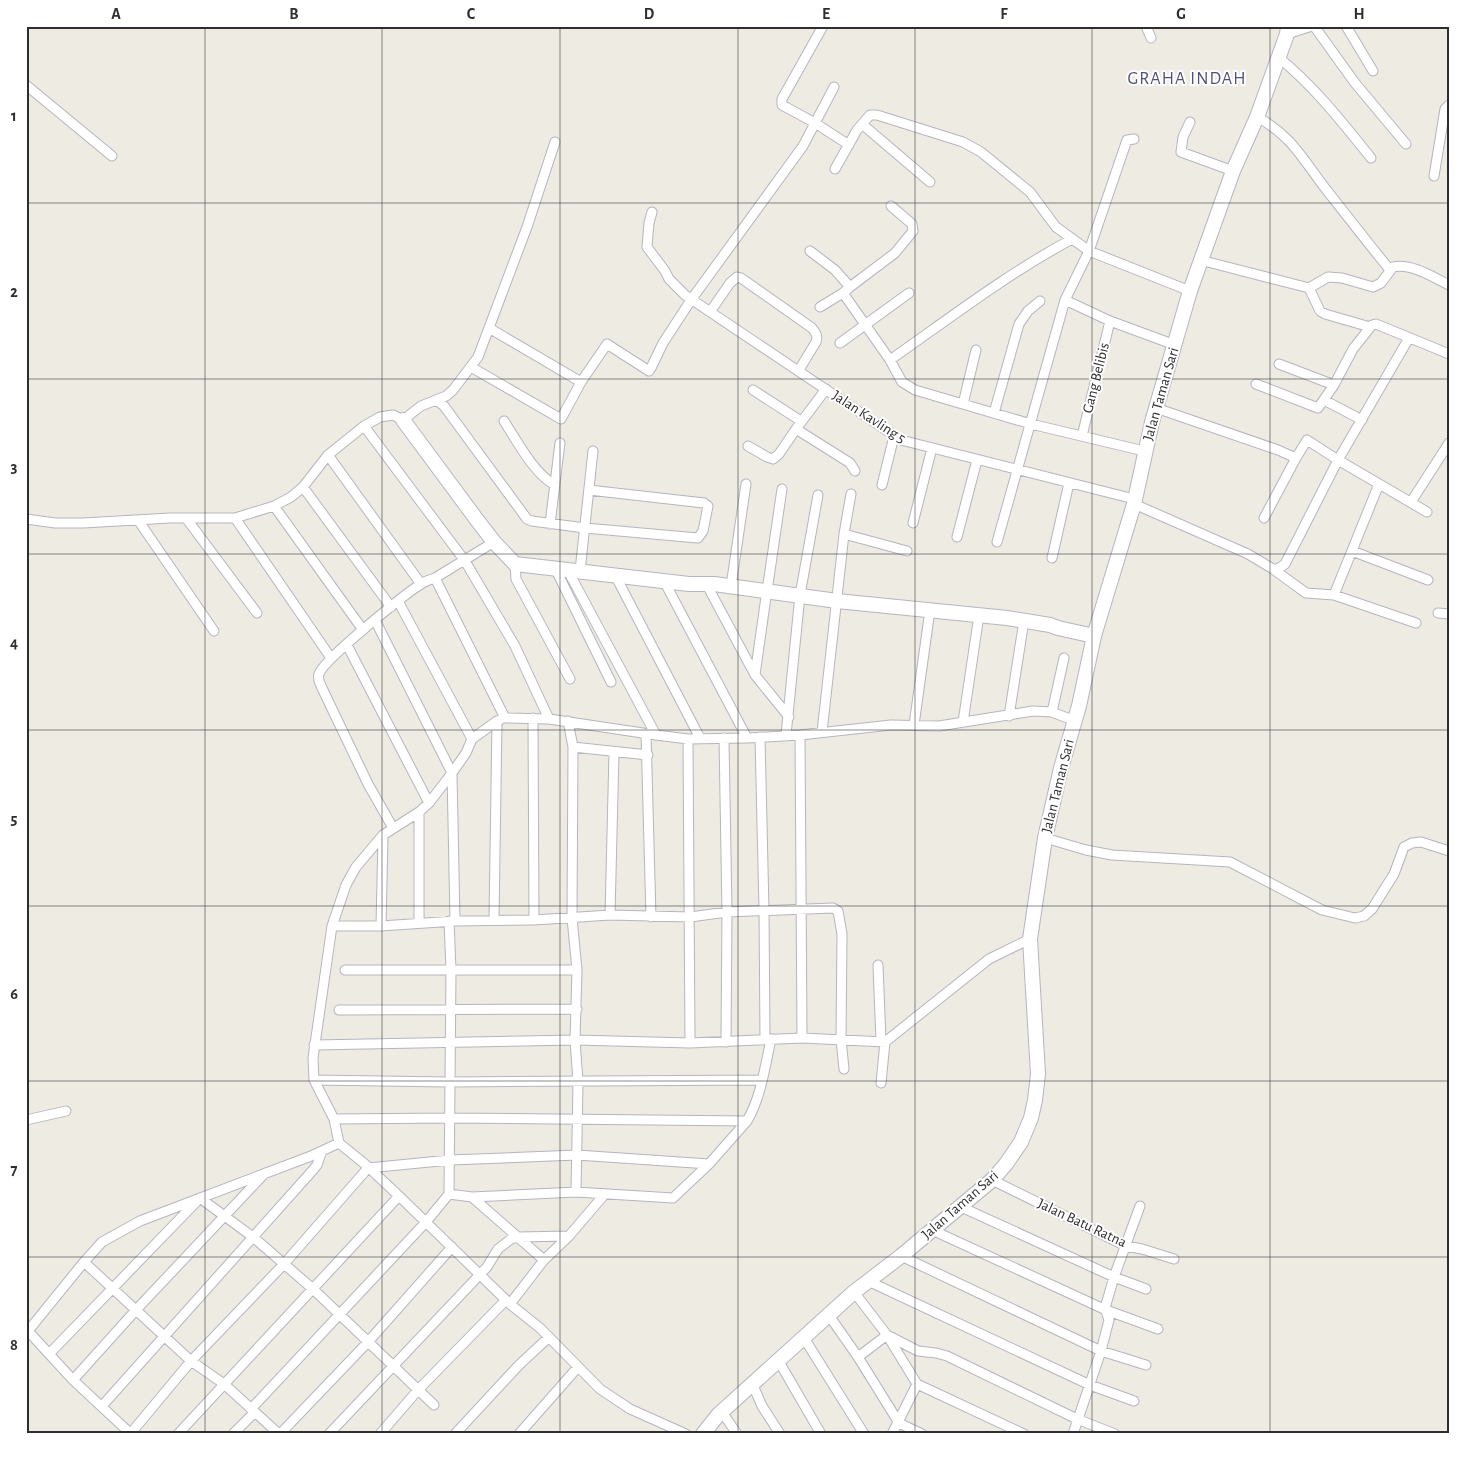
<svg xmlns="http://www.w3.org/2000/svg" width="1475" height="1460" viewBox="0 0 1475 1460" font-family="'Alegreya Sans',sans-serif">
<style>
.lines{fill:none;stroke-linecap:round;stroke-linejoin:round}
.street-casing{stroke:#b5b5c0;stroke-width:11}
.secondary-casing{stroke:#b5b5c0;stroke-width:16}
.street{stroke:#fff;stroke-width:9}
.secondary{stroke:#fff;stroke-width:14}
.grid{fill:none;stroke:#2e2e2e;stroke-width:1;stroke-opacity:0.55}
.labels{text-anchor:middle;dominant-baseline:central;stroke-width:4;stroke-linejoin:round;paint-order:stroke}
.street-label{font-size:15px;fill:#2e2e2e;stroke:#fff}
.quarter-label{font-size:18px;letter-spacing:1px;fill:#4f517e;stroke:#fff}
.neatline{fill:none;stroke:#2e2e2e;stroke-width:2}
.grid-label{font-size:16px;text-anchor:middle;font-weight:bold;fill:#2e2e2e}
</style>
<rect width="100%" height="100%" fill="#eeebe2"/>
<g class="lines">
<defs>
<path id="street" d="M823,26l-41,73v6l33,18 34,22
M1146,26l5,12
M1314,26l41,57 51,61
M1346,26l27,45
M1287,34l25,-8
M1278,57c36,29 64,65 93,101
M26,85l86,71
M1257,117c34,18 45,41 68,71 22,28 43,55 65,82
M1190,122l-7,15 -2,15 52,19
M862,124l68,58
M835,169l22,-39 13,-15h7l86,27 18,10 49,40 26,35 33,24 101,40
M1434,176l11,-67 4,-4
M652,212l-3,11 -2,24 18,24 4,8 16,16 216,145 233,59
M1072,239c-65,35 -122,79 -182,121l12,22 13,8 116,34 113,27
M810,251l25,19 15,17 -7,6 47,67
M1200,260l109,28 19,-11 14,1 31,9 8,-4 12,-16c18,-4 40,10 56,18
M850,287l45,-34 18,-22 -1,-7 -21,-18
M1309,288l11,23 5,3 45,13
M1065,300l45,21 65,24
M820,307l23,-14
M710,312l20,-29 7,-6 4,1 71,50c4,5 6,8 4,14l-17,28
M1409,338l-71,122 89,52
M840,343l69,-50
M1279,364l55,21
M471,367l90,52 20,-37 -92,-54
M581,382l26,-38 42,27 2,-3 12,-25 28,-43 112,-154 31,-59
M1256,384l62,24 16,-23 19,-36 19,-24 4,-1 73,30
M826,389l-30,40 54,34 5,8
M753,390l48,31
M436,400l10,-4 7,-6 25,-33 49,-130 28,-85
M1324,400l38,20
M963,404l13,-54
M994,413l25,-89 9,-13 12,-10
M504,421c13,20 30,53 51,64
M364,426l101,135 50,85 34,73
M1082,436l28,-115
M748,446l19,11 6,2 6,-5 17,-25
M328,455l93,129
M882,485l12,-49
M303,487l88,120
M1411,502l38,-59
M1134,504l114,50 25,15h5l7,-5 53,-104 -31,-20 -11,18 -18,-8 -122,-42
M274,506l89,124
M186,518l71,95
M235,518l96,140
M1264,518l32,-60
M26,519l29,4h28l87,-5h65l39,-12 17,-9 12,-10 25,-32 36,-29 16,-9 13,-2 10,5 18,-14 15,-6 8,6 83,113 5,2 53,7 113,10 5,-7 5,-25 -4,-3 -115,-13
M138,520l76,111
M913,523l19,-75
M550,524l10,-81
M844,534l63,17
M957,537l20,-77
M494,542l-59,36 70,140 44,1 107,16
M997,542l68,-242 24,-49 38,-111 7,-1
M1352,551l76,29
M1052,558l17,-75
M515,564l1,15 54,100
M555,568l56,114
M567,569l89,166 32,4 59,-1 53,-3 91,-10 48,1 94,-15 19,1 23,9
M1273,569l33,24 28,2 82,28
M580,571l13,-120
M615,575l85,163
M664,581l83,157
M709,583v6l46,86 34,42
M731,586l15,-102
M767,591l15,-102
M1334,595l45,-111
M398,601l74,138
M1438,613l11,1
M375,620l77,153 3,148
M347,645l82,158
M755,675l11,-78
M1052,712l12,-54
M1009,716l14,-89
M533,718l1,202
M497,721l-25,18 -6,14 -14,20 -23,30 -10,9 -36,23 -27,32 -10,18 -14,41 -19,132 1,22 20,39 5,24 27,22 33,31 111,108 30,24 60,61 30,20 56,25
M963,722l15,-100
M914,725l16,-115
M822,732l22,-198 7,-40
M646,734l5,183
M786,735l14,-140 18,-100
M800,735l2,303
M760,737l4,173 1,129
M724,738l3,174 -1,130
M688,739l2,304
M573,747l75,8
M393,828l-25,-44 -46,-96c-2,-5 -5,-9 -3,-14 4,-14 86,-80 102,-90 4,-3 9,-4 14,-6
M1045,838l41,12 26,5 118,7 92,48 33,8 9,-2 8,-7 22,-35 10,-27 8,-4 9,-1 28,9
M610,915l4,-163
M494,920l3,-199 3,-1
M419,923v-111
M332,926h49l74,-5 79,-1 76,-5 80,2 37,-5 106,-4 5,3 4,23 -1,105 3,30
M381,926l2,-91
M878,965l3,76
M345,970h232
M339,1010l238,-1
M314,1045l261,-5 2,-70 -5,-52 1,-171 -5,-26
M314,1080l135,2 313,-2
M881,1083l4,-41
M334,1119l116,-1 297,3c14,-24 18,-54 24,-82
M26,1120l40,-9
M992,1180l134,66 16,3 32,10
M576,1192l2,-110 -3,-42 115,3 112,-5 83,4 104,-83 41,-20
M449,1194l23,3 104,-5 97,6 36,-34 38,-43
M472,1197l72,63
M959,1206l155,71 32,12
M932,1230l174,80 52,19
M901,1256l200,95 45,14
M84,1262l-56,69 45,49 58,54
M868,1281l222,104 44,16
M854,1292l33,43 30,49 107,50
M510,1304l34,-44 25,-24 35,-41
M828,1314l30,43 41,66 23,11
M887,1335l31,16 18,2 11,3 130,63 38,15
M804,1338l60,96
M50,1353l150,-155 53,39 60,52 121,116
M858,1357l29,-22
M778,1360l43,74
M73,1380l63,-70 129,-137
M752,1383l10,23 18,28
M102,1406l211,-236 4,-5 4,-12
M251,1409l175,-187 23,-28 2,-224 -2,-49
M722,1412l15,22
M131,1433l60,-72 93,-97 84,-96 82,-8 127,-5 132,9
M178,1434l221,-238
M233,1434l22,-22
M279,1434l-55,-50 -33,-23 -107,-99 18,-20 38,-21 171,-65 28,-13
M280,1434l88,-92 84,-95
M329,1434l158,-167 11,-18 13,-10 7,-2 51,-1
M380,1434l38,-44 88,-90
M455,1434l64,-69 29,-27
M519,1434l59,-67
M892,1434l25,-50
M1073,1434l28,-83 8,-31 -4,-12 9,-31 26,-71"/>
<path id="secondary" d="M403,420l74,100 17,22 21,22 174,20h25l123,17 170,17 43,7 8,3 36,8
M703,1434l15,-19 136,-123 47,-36 91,-76 14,-16 15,-22 10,-24 4,-18 3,-26 -8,-135 15,-101 16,-70 18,-62 15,-70 40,-132 18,-82 38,-131 43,-120 24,-54 30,-83 1,-8"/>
</defs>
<use href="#street" class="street-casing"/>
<use href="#secondary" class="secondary-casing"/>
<use href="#street" class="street"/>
<use href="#secondary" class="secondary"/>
</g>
<path class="grid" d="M205,26v1408M382,26v1408M560,26v1408M738,26v1408M915,26v1408M1092,26v1408M1270,26v1408M26,203h1423M26,379h1423M26,554h1423M26,730h1423M26,906h1423M26,1081h1423M26,1257h1423"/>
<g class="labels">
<g class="street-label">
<text transform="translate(1096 378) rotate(-76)">Gang Belibis</text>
<text transform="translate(1161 394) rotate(-74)">Jalan Taman Sari</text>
<text transform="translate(869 417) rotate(33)">Jalan Kavling 5</text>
<text transform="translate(1058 786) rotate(-76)">Jalan Taman Sari</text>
<text transform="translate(960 1205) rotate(-41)">Jalan Taman Sari</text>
<text transform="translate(1082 1223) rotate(25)">Jalan Batu Ratna</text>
</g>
<g class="quarter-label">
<text x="1187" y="79">GRAHA INDAH</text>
</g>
</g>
<rect width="1475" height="1460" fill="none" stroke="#ffffff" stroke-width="55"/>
<rect x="28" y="28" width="1420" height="1404" class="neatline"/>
<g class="grid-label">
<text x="116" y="19">A</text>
<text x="294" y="19">B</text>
<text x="471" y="19">C</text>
<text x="649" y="19">D</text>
<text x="826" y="19">E</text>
<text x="1004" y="19">F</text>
<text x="1181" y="19">G</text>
<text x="1359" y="19">H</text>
<text x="14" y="121">1</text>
<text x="14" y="297">2</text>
<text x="14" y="472">3</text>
<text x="14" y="648">4</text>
<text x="14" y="824">5</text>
<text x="14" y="999">6</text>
<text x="14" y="1175">7</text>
<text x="14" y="1350">8</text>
</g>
</svg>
